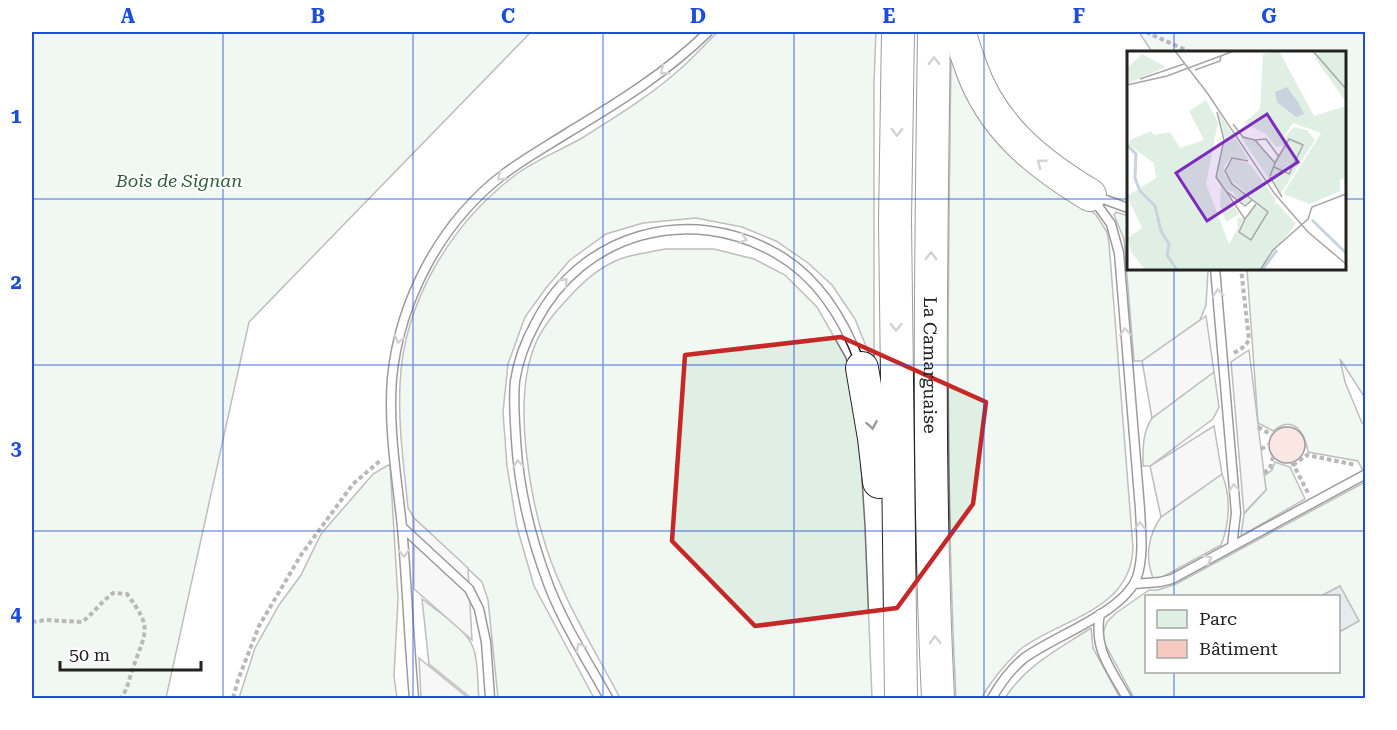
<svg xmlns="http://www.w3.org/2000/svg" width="1397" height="730" viewBox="0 0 1397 730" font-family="'Roboto Serif',serif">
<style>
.green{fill:#e0efe3;stroke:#6f6f6f;stroke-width:1.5;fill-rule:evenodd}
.parking{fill:#ededed;stroke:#6f6f6f;stroke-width:1.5}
.water{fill:#c7d3dd;stroke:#6f6f6f;stroke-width:1.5}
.building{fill:#f3c9c0;stroke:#222;stroke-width:1.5}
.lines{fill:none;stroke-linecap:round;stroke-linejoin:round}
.service-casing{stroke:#222;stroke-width:11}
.motorway-casing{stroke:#222;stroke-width:34}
.path{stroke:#646464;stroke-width:4;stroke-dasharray:4.5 3;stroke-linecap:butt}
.service{stroke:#fff;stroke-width:8}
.motorway{stroke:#fff;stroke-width:32}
.oneway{stroke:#9c9c9c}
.marked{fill:none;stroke:#c62828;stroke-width:4.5;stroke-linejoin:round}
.grid{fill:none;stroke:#1d4ed8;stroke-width:1.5;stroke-opacity:0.55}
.labels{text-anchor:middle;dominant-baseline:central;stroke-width:4.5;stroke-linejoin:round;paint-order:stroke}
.park-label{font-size:18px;font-style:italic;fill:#2f5e38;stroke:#fff}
.street-label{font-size:18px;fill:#222;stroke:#fff}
.inset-river{fill:none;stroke:#c7d3dd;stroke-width:3}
.inset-road{fill:none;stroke:#a7a7a7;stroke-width:1.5}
.view{fill:#7b2cbf;fill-opacity:0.15;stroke:#7b2cbf;stroke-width:3}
.inset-edge{fill:none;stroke:#222;stroke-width:3}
.neatline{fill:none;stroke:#1d4ed8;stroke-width:2}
.grid-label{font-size:20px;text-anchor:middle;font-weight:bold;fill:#1d4ed8}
</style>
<rect width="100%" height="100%" fill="#fff"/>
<path class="green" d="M32,32h499l-282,290 -83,376h-134z
M718,32h158l-2,51v283l-19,-47 -23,-34 -24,-22 -32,-22 -34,-14 -46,-9 -53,5 -37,11 -36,26 -24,28 -21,29 -17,47 -5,48 4,54 10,61 17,59 60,112h-96l-10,-98 -6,-18 -68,-64 -6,-10c-4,-41 -10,-82 -8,-123 3,-84 52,-163 118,-212 20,-14 43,-23 64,-35 33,-21 68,-42 97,-68 14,-12 26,-26 39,-38z
M1139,32h226v366l-25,-39 5,23 17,41 3,1v43l-3,2 -4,-8 -50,-9c-3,-20 -15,-38 -35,-21l-15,-8 -11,-154 97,-1v-216h-192z
M951,59l5,1 122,140 18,15 11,17 2,11 24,305c-2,62 -70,70 -111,100 -9,8 -18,18 -25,27 -6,8 -12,15 -15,23h-26c-11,-212 -8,-426 -5,-639z
M1116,212l12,4v52h79l1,3 -2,34 -6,15 -58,41h-8l-10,-122 -10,-24z
M665,249h49l40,10 31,16 32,32 29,51 12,58 7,110 7,172h-252c-23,-44 -50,-87 -68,-134 -21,-56 -41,-162 -17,-219 8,-20 23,-36 37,-51 13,-14 30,-28 48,-35 14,-5 30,-7 45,-10z
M1214,372l5,35 -6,12 -63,47h-7c0,-18 -1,-32 9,-48z
M1275,462l15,5 15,32 -64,37 3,-22 22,-24 -2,-14 8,-6z
M390,464l8,135 -4,77 3,22h-158l16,-50 24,-43 22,-30 20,-41 52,-60z
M1222,474c9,22 8,49 -1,71l-64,35 -4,-2c-8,-21 -5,-43 8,-61z
M1365,482v216h-231l-29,-54 -2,-11 4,-11 9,-9 23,-16 10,-7h9l18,-6zM1340,586l19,35 -20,11 -1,40h-192v-76h175z
M422,599c16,13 43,28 51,48 6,15 4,35 6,51h-8l-42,-34z
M1091,628l2,20 27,50h-115c20,-32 55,-50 86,-70z"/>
<path class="parking" d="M1206,316l8,56 -62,46 -10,-57z
M1249,350l17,140 -22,23 -13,-151z
M1214,426l8,48 -61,43 -11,-51z
M414,518l54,50 4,72 -58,-51z
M419,658l49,40h-47z"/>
<path class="water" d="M1340,586l19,35 -20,11 -1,-36h-17z"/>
<path class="building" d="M1269 445a18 18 0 1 1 36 0a18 18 0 1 1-36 0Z"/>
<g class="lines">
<defs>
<path id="service" d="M1095,196l33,12
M1215,268l21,245 -4,33
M402,527l67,62 10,20 7,33 4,56
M1134,584l26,-2 12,-3 194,-105
M1100,614c-7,35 11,55 27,84
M414,698c-5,-57 -7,-114 -12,-171 -5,-49 -14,-99 -10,-149 8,-79 49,-156 112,-204 21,-16 43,-28 65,-42 50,-30 97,-59 139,-100
M608,698c-20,-36 -44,-73 -59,-112 -18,-47 -30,-96 -33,-146 -1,-19 -3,-39 -1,-59 3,-20 11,-41 21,-59 46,-89 154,-119 241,-68 42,24 67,66 83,109
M992,698c8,-14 18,-28 31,-39 30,-23 101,-46 114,-82 7,-21 4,-46 3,-68l-21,-256 -8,-29 -18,-25"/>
<g id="motorway">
<path d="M898,32l-3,189 6,477"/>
<path id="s1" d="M934,32c-3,222 -7,444 4,666"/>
<path d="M960,32c2,12 7,23 11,35 21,60 66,96 119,128"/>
<path d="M862,368l12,70 5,44"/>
</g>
</defs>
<use href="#service" class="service-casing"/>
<use href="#motorway" class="motorway-casing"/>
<path class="path" d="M1146,32l44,20
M1234,353l11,-7 4,-6 -8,-72
M1258,427l14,8
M1261,449l8,-4
M1292,462l16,31
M1293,465l14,-10 49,10
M1264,473l6,-5 3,-11
M32,622l14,-2 36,2c12,-9 19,-20 31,-29l14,1c26,35 19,36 6,74 -4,10 -5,21 -12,30
M233,698l5,-18 21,-54 42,-71 52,-71 28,-24"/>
<use href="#service" class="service"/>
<use href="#motorway" class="motorway"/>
</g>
<defs><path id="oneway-chevron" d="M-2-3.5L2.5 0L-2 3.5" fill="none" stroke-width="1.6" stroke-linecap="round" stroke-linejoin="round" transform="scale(1.5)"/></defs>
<g class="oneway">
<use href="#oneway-chevron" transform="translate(934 61) rotate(-89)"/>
<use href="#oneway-chevron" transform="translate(664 71) rotate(142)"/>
<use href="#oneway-chevron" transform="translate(897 132) rotate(91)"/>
<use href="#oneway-chevron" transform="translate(1041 163) rotate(-143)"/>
<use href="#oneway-chevron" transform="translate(501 177) rotate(142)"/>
<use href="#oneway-chevron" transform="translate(743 239) rotate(19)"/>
<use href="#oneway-chevron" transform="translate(931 256) rotate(-89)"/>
<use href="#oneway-chevron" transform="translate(564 282) rotate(-47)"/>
<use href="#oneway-chevron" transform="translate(1218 293) rotate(-95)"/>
<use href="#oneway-chevron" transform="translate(896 327) rotate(90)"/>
<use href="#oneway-chevron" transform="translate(1125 332) rotate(-95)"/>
<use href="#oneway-chevron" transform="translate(399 339) rotate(104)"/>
<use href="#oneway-chevron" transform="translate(872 425) rotate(80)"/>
<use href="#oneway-chevron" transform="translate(518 464) rotate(-97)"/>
<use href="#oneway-chevron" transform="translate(1234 488) rotate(-95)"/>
<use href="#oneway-chevron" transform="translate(1140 526) rotate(-92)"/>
<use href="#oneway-chevron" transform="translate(404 553) rotate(86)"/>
<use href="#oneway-chevron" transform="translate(1208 559) rotate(-29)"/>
<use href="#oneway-chevron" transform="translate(935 640) rotate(-92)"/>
<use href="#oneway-chevron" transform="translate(580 647) rotate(-118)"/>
</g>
<path d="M0 0H1397V730H0ZM841,337l145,65 -13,102 -76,104 -142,18 -83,-85 13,-186z" fill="#fff" fill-opacity=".55" fill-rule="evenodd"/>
<path class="marked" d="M841,337l145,65 -13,102 -76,104 -142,18 -83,-85 13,-186z"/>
<path class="grid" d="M223,32v666M413,32v666M603,32v666M794,32v666M984,32v666M1174,32v20M32,199h1096M1344,199h22M1174,268v328M32,365h1334M32,531h1334M1174,672v26"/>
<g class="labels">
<g class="park-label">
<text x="179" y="180">Bois de Signan</text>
</g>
<g class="street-label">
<text stroke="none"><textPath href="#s1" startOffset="333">La Camarguaise</textPath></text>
</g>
</g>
<g transform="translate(1127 51)">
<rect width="219" height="219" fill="#fff"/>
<path d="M152,0l35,65 32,-10v72l-6,2v11l-30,13 -27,-10 38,-61 -28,-10 -12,18 13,-14 13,3 8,10 -34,53 -10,-16 3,-9 14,7 15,-26 -15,25 -13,-6 -1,-8 10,-14 -8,1 -10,-13 -22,-11 16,-14 3,-55zM194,0h25v51l-31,-44zM15,3l24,13 -39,17v-16zM79,49l12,22 -12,62 23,60 9,-16 -1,-10h7l-7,16 19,-30 11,8 -13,26 14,-26 -41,-36 -1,-9 7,-8 17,5 26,36 -2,5 3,-2 19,21 -38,46h-113l-14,-18 -3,-14 14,-10 -15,-32 29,-18 -2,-15 -25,-18 1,-5 21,-9 3,4 16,-3 10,16 24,-8 -15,-29zM91,60l31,49 -18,-2 -7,8 1,9 26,25 -1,4h-7l-10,-12 -9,-3 -8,-12 9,-38zM114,86l16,4 17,22 -3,19zM94,136l18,27 -13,8 -6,-17z" fill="#e0efe3"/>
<path d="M160,36l9,12 8,15 -8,3 -19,-15 -2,-10z" fill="#c7d3dd"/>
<path class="inset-river" d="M0,94l9,9 -1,24 5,13 15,15 6,25 8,13 -2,11 10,15M185,169l34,33M135,219l15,-20"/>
<path class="inset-road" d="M48,0l33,43 66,99 34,39 38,32M186,0l33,38M68,19l25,-9 1,-5M13,28l44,-15M0,34l40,-9 67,-25M90,61l7,28 -8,37 29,42 -6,13 12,8 17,-28 -36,-28 -7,-13 7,-13 16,3M106,73l10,13 12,3M128,89l11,-1 13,18M128,89l20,23M143,125l5,-13 14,-24 14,6 -14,29 -15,-7M143,126l12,20M99,140l19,15 7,-6M118,168l11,-15M133,219l13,-20 35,-31 4,-12 34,-13"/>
<path class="view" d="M140,63l31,48 -91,59 -31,-48z"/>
<rect width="219" height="219" class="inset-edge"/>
</g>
<rect width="1397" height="730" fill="none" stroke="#ffffff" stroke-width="66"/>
<rect x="1145" y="595" width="195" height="78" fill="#ffffff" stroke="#a7a7a7" stroke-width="1.5"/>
<rect x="1157" y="610" width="30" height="18" fill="#e0efe3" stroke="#a7a7a7" stroke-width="1.5"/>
<text x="1199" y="625" font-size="18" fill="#222222">Parc</text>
<rect x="1157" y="640" width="30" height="18" fill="#f3c9c0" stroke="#a7a7a7" stroke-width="1.5"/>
<text x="1199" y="655" font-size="18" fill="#222222">Bâtiment</text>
<path d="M60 661v9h141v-9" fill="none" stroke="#222222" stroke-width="3"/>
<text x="69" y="661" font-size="18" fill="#222222" stroke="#ffffff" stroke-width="4.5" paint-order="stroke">50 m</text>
<rect x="33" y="33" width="1331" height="664" class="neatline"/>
<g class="grid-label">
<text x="128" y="23">A</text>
<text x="318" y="23">B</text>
<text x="508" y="23">C</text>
<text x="698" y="23">D</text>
<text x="889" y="23">E</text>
<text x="1079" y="23">F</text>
<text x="1269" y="23">G</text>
<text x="16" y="123">1</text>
<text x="16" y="289">2</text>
<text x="16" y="455">3</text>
<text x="16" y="621">4</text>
</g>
</svg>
